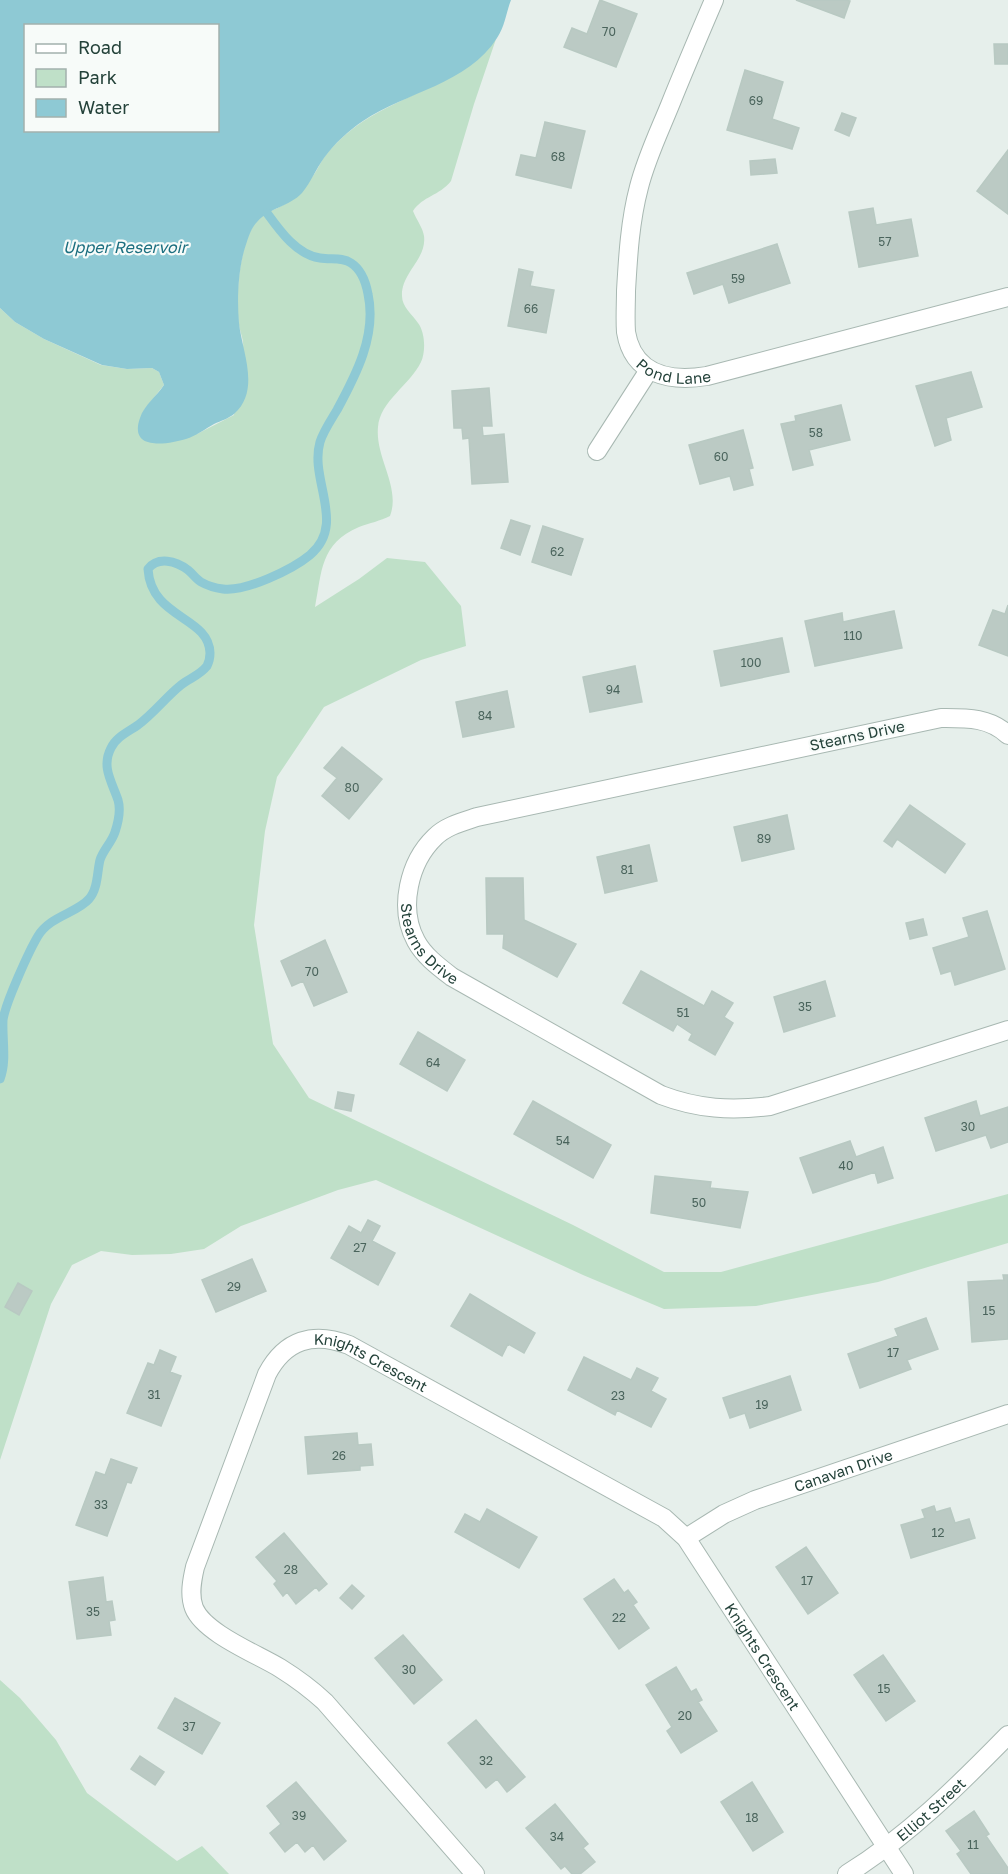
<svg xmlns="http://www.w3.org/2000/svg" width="1008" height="1874" viewBox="0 0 1008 1874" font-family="'Golos Text',sans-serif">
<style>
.green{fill:#bfe0c8}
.water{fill:#8ec9d4;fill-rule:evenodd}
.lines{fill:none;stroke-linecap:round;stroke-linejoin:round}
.stream{stroke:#8ec9d4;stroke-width:9}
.building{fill:#bbcac4;stroke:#b8c9c2;stroke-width:1.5}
.minor-casing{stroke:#a8b8b2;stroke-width:20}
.minor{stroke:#fff;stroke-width:18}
.labels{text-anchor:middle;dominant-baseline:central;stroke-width:4.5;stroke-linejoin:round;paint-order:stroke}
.number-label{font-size:12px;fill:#4a645c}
.street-label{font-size:15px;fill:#24423a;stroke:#f7fbf9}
.water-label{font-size:16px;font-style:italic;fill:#1c6f80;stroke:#f7fbf9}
</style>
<rect width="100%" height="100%" fill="#e6efeb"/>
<path class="green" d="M496,39l-22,65 -23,77c-12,15 -28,15 -38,30 3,8 10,17 11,25 3,23 -23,37 -22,60 0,11 10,18 16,27 7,9 8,28 3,39 -11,23 -41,39 -43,65 -3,31 23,60 12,89 -10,5 -20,7 -31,11 -39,17 -37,44 -44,80l44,-28 28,-21 38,4 36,44 5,40 -45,14 -97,47 -47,70 -12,54 -11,94 19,119 36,54 264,127 91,47h57l287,-78v49l-130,39 -122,24 -92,3 -81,-34 -207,-95 -38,10 -97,36 -37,23 -33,5 -39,1 -31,-4 -29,14 -21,39 -51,156v-1152l15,14 29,17 57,26 26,4 25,-1 7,4 5,13 -20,25 53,24 37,-19c3,-22 8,-45 9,-68 1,-7 -3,-15 -4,-22 -4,-27 0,-79 16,-102 8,-12 24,-13 34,-22 7,-5 13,-13 19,-19 7,-7 10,-15 15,-23 12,-17 29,-31 47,-42 48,-28 87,-34 126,-78z
M0,1680l20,18 36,42 31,53 90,68 25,-15 27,28h-229z"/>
<path class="water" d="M0,0h511c-5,13 -6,26 -14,38 -29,46 -91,54 -134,83 -15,10 -28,22 -39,37 -8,11 -13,24 -22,35 -12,13 -33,15 -45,29 -7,7 -10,20 -13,29 -6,22 -7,49 -5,72 3,29 22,67 -5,91 -5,4 -13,7 -20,10 -9,5 -18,12 -28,15 -17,5 -58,13 -46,-21 4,-13 17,-22 24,-33l-5,-13 -7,-4 -25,1 -25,-4 -58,-26 -29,-17 -15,-14zM26,26h192v104h-192z"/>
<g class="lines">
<path class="stream" d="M0,1079c7,-18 2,-40 3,-59 2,-16 26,-69 35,-84 12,-20 39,-23 51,-37 9,-10 8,-27 11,-39 3,-10 12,-18 15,-28 3,-9 6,-22 3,-32 -6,-18 -17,-33 -7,-52 5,-11 17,-16 27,-23 16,-12 28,-28 43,-40 9,-7 19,-10 26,-19 2,-4 3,-9 3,-13 -1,-37 -59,-34 -62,-84 10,-13 28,-8 40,1 5,4 8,9 13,12 7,4 14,6 22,7 23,3 70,-20 87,-34 37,-31 -1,-75 10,-113 3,-10 11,-22 17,-32 19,-35 40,-75 31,-116 -2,-11 -6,-24 -17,-31 -9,-6 -20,-3 -31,-5 -23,-3 -40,-27 -53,-45"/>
</g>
<path class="building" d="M600,0l37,14 -21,53 -52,-20 8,-19 15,6z
M796,0h50l4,1 -6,17z
M994,44h14v20h-13z
M745,70l38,12 -11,37 27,9 -7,21 -65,-19z
M842,113l14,5 -7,18 -14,-6z
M545,122l40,9 -14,57 -55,-13 5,-20 15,3z
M1008,150v64l-31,-23z
M775,159l2,14 -26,2 -1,-14z
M873,208l3,17 35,-6 7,37 -59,11 -10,-55z
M777,244l13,39 -61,20 -6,-19 -29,10 -7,-21z
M519,269l14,3 -3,14 24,4 -8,43 -38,-7z
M971,372l11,35 -36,11 5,22 -16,6 -19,-60z
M489,388l3,38h-10l1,10 21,-2 4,48 -36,2 -3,-46 -6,1 -1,-11h-8l-2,-37z
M841,405l9,35 -41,10 4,15 -20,5 -12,-46 15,-3 -1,-5z
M743,430l10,38 -4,1 4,16 -19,5 -4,-14 -30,8 -11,-39z
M511,520l19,6 -10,29 -19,-7z
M543,526l40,13 -12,36 -39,-13z
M1008,605v51l-29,-11 14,-35 12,4z
M894,611l8,37 -87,18 -10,-45 37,-8 1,9z
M782,638l7,34 -68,14 -7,-35z
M635,666l7,36 -52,10 -7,-35z
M507,691l7,36 -51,10 -7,-35z
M342,747l40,32 -33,40 -27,-23 15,-18 -13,-10z
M910,805l55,39 -20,29 -48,-34 -5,8 -8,-6z
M787,815l7,34 -52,12 -8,-34z
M649,845l8,36 -52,12 -8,-36z
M486,878h37l1,42 52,24 -19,33 -54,-29 1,-14h-17z
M987,911l18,58 -50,16 -4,-14 -10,3 -8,-26 36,-11 -6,-19z
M923,919l4,16 -17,4 -4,-16z
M325,940l22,52 -33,14 -11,-25 -11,5 -11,-25z
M641,971l63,35 8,-15 21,12 -9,14 9,6 -18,32 -26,-15 3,-6 -15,-10 -4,7 -50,-28z
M825,981l10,35 -51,16 -10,-35z
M418,1032l47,28 -18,31 -47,-27z
M338,1092l16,3 -3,16 -16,-3z
M533,1101l78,44 -18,33 -79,-44z
M976,1101l4,15 28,-9v35l-17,6 -5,-13 -50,16 -11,-33z
M850,1141l6,16 27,-10 10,31 -15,5 -3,-11 -62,21 -13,-35z
M655,1176l56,6 -1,6 38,4 -8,36 -89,-15z
M368,1220l12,6 -8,15 23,12 -17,32 -47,-27 18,-32 12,7z
M252,1259l14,32 -50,21 -14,-32z
M1003,1275h5v64l-36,3 -4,-60 36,-2z
M18,1283l14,8 -13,24 -14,-8z
M470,1294l65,39 -11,20 -16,-9 -6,12 -51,-30z
M926,1318l12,31 -31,11 4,9 -51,19 -12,-34 50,-18 -3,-7z
M160,1350l16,7 -6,15 11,4 -20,50 -34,-13 21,-50 6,2z
M584,1357l47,23 6,-12 21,10 -7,13 15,8 -15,28 -34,-17 -2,5 -47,-25z
M790,1376l11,34 -51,18 -5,-15 -15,5 -7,-20z
M357,1433l1,12 13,-1 2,21 -13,1v4l-52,4 -3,-37z
M111,1459l26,9 -6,15 -4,-1 -20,54 -31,-11 20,-53 9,3z
M934,1506l2,6 14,-4 5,15 14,-4 6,19 -64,20 -10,-33 24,-7 -3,-8z
M487,1509l50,28 -18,31 -64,-36 10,-18 15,8z
M284,1533l43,51 -8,7 -3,-4 -20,17 -9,-12 -4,4 -9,-12 3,-3 -21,-24z
M806,1547l32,46 -30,21 -32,-47z
M103,1577l3,25 6,-1 3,19 -6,1 2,14 -34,4 -8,-57z
M614,1579l10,14 4,-3 9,12 -4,3 16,23 -30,21 -35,-50z
M352,1585l12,11 -12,13 -12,-11z
M403,1635l39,45 -28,24 -39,-46z
M883,1655l32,46 -29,20 -32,-46z
M676,1667l15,25 5,-3 6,11 -4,2 19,29 -36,22 -14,-22 5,-4 -26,-42z
M175,1698l45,25 -18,31 -44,-26z
M476,1720l49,57 -18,15 -10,-13 -11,9 -38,-45z
M140,1756l24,16 -9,13 -24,-16z
M296,1782l50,59 -22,19 -11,-15 -8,7 -8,-10 -12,10 -15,-19 11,-9 -14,-18z
M752,1782l31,50 -30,19 -32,-49z
M555,1804l33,40 -5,4 12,14 -15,12h-8l-7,-8 -4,3 -35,-41z
M974,1811l15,23 -3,2 22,32v6h-37l-14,-20 4,-3 -15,-20z"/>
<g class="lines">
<defs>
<g id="minor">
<path id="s1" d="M714,0c-15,35 -30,70 -44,105 -11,27 -24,54 -31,82 -9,34 -11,69 -13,104 0,13 -1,27 0,41 7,43 44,50 81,44l301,-79"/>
<path d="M597,451l52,-81"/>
<path id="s2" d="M1008,735c-19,-18 -42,-17 -67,-17l-464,99c-15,5 -31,9 -42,20 -26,25 -37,71 -19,104 8,15 23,26 36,36l209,118c37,14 70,16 109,11l238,-76"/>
<path id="s3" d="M686,1538l38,-24 31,-14 253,-86"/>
<path id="s4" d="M475,1874l-150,-172c-14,-13 -29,-24 -45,-34 -23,-14 -76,-35 -86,-60 -5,-13 -2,-28 1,-41l72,-193c18,-34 46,-43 82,-29l315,173 22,20 218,336"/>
<path id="s5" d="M847,1874c61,-38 111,-88 161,-139"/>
</g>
</defs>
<use href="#minor" class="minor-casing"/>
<use href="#minor" class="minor"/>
</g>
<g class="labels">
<g class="number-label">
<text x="609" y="31">70</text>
<text x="756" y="100">69</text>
<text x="558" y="156">68</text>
<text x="885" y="241">57</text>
<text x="738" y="278">59</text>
<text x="531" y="308">66</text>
<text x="816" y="432">58</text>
<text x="721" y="456">60</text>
<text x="557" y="551">62</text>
<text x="853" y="635">110</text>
<text x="751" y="662">100</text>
<text x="613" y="689">94</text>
<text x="485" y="715">84</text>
<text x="352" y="787">80</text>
<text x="764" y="838">89</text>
<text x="627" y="869">81</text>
<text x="312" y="971">70</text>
<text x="805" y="1006">35</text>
<text x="683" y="1012">51</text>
<text x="433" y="1062">64</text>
<text x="968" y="1126">30</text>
<text x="563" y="1140">54</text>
<text x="846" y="1165">40</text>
<text x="699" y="1202">50</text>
<text x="360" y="1247">27</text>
<text x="234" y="1286">29</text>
<text x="989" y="1310">15</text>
<text x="893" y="1352">17</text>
<text x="154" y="1394">31</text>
<text x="618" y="1395">23</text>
<text x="762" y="1404">19</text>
<text x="339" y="1455">26</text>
<text x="101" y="1504">33</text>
<text x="938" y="1532">12</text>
<text x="291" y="1569">28</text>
<text x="807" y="1580">17</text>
<text x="93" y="1611">35</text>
<text x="619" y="1617">22</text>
<text x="409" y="1669">30</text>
<text x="884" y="1688">15</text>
<text x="685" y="1715">20</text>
<text x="189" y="1726">37</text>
<text x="486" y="1760">32</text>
<text x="299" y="1815">39</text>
<text x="752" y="1817">18</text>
<text x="557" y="1836">34</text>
<text x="973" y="1844">11</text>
</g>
<g class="street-label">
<text stroke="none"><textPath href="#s1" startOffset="418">Pond Lane</textPath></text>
<text transform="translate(857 735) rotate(-12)">Stearns Drive</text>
<text stroke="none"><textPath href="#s2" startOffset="714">Stearns Drive</textPath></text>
<text stroke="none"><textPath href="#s4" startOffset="762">Knights Crescent</textPath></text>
<text stroke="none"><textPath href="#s3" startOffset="172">Canavan Drive</textPath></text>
<text stroke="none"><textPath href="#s4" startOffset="1266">Knights Crescent</textPath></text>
<text stroke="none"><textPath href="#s5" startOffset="106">Elliot Street</textPath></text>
</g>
<g class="water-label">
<text x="125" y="247">Upper Reservoir</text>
</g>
</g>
<rect x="24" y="24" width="195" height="108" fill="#f7fbf9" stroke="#a3b1ad" stroke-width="1.5"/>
<rect x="36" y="44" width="30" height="9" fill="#ffffff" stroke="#a3b1ad" stroke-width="1.5"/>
<text x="78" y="54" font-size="18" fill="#24423a">Road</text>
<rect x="36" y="69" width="30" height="18" fill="#bfe0c8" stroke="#a3b1ad" stroke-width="1.5"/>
<text x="78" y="84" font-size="18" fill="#24423a">Park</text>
<rect x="36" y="99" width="30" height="18" fill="#8ec9d4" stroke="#a3b1ad" stroke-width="1.5"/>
<text x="78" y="114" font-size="18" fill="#24423a">Water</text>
</svg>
